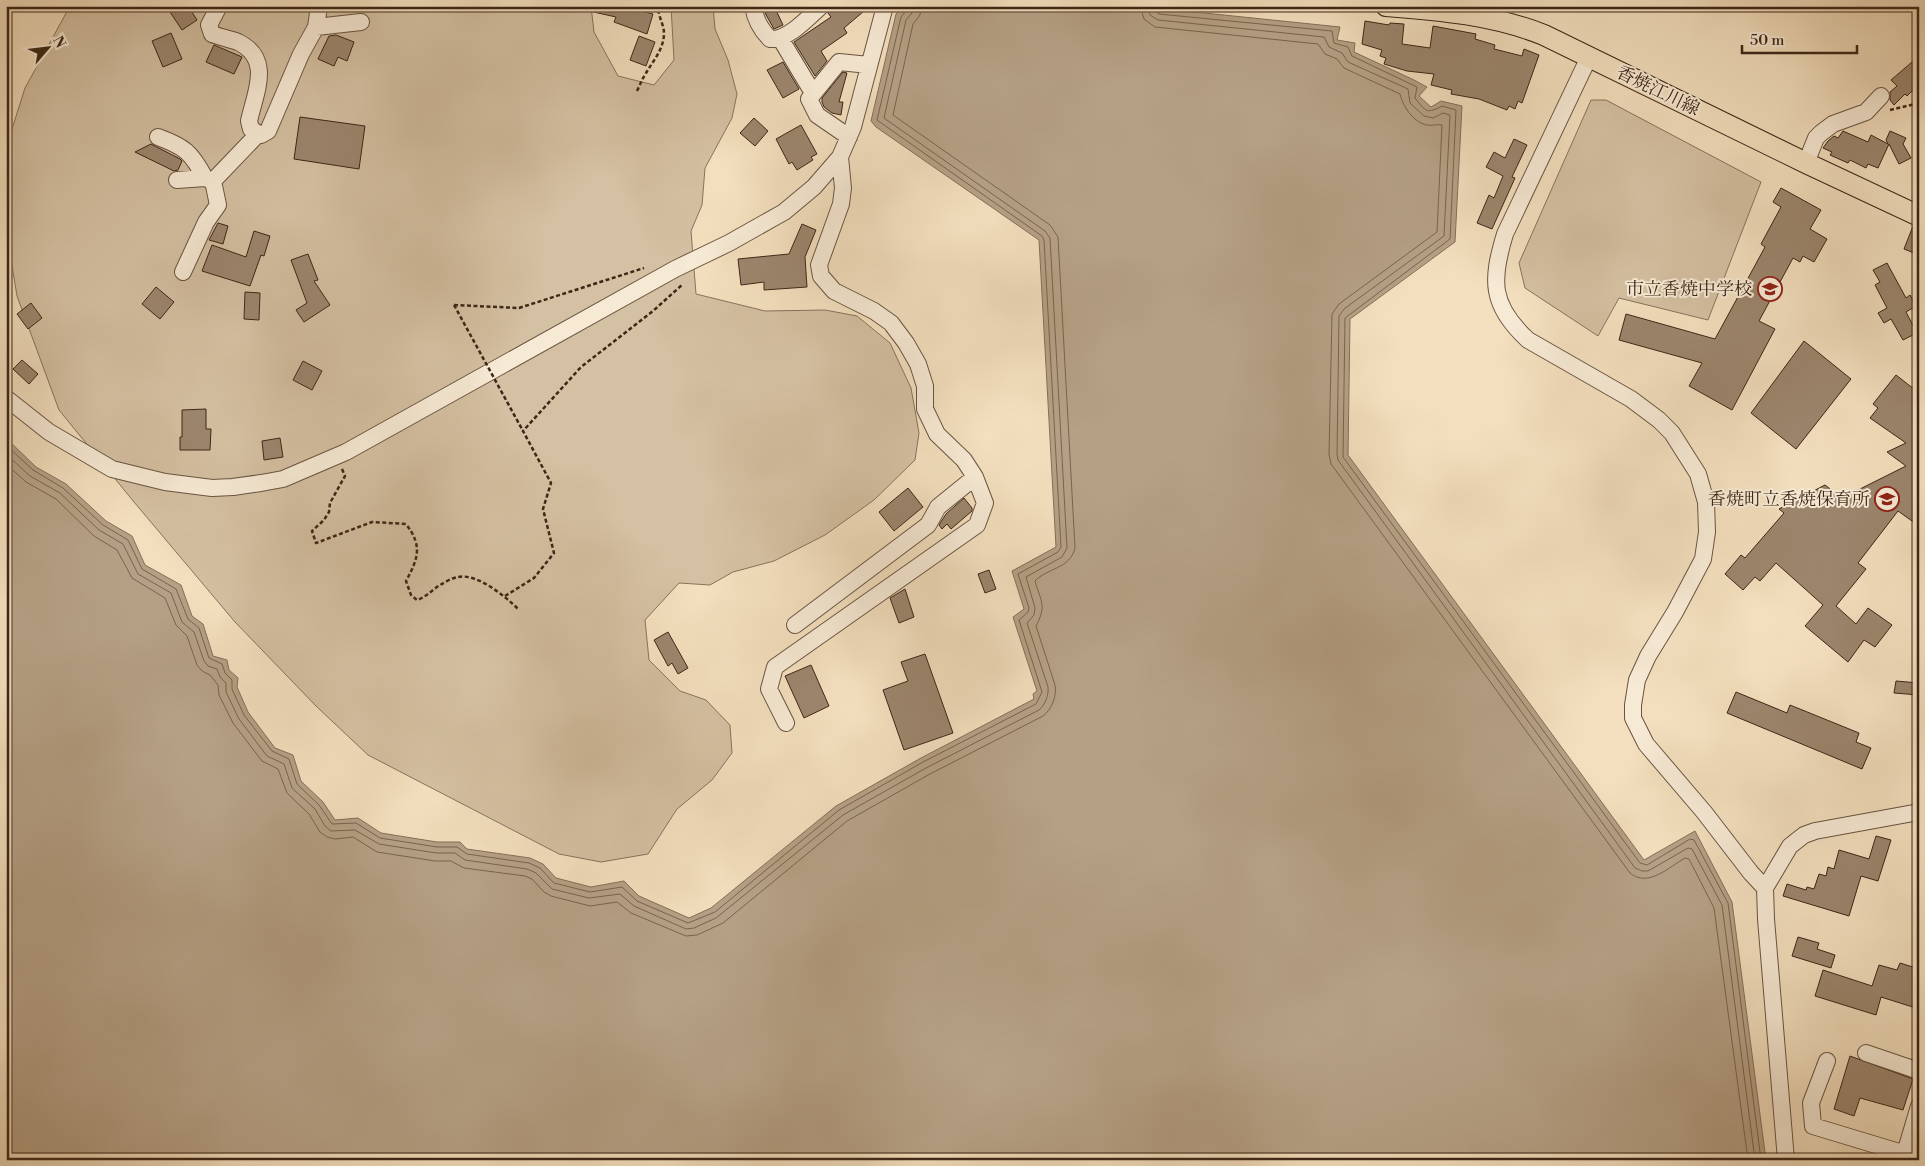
<svg xmlns="http://www.w3.org/2000/svg" width="1925" height="1166" viewBox="0 0 1925 1166" font-family="'Libre Bodoni','Noto Serif JP',serif">
<style>
.green{fill:#d4c0a2;stroke:#88735c}
.water{fill:#b5a085;stroke:#856f59}
.lines{fill:none;stroke-linecap:round;stroke-linejoin:round}
.shore{stroke:#79634e;stroke-width:1}
.building{fill:#9c866e;stroke:#3d2617}
.minor-casing{stroke:#6a5441;stroke-width:18}
.major-casing{stroke:#3d2617;stroke-width:22}
.path{stroke:#3d2617;stroke-width:2.5;stroke-dasharray:4 2.5;stroke-linecap:butt}
.minor{stroke:#f7ead5;stroke-width:16}
.major{stroke:#f3dfbe;stroke-width:20}
.path-bridge{stroke:#3d2617;stroke-width:2.5;stroke-dasharray:4 2.5;stroke-linecap:butt}
.labels{text-anchor:middle;dominant-baseline:central;stroke-width:4;stroke-linejoin:round;paint-order:stroke}
.street-label{font-size:18px;fill:#3d2617;stroke:#f7ead5}
.poi-label{font-size:18px;fill:#3d2617;stroke:#f7ead5;text-anchor:end}
</style>
<rect width="100%" height="100%" fill="#f3dfbe"/>
<filter id="stains"><feTurbulence type="fractalNoise" baseFrequency=".004" numOctaves="4"/><feColorMatrix values="0 0 0 0 .2 0 0 0 0 .09 0 0 0 0 .02 0 0 0 .5 -.17"/></filter>
<radialGradient id="worn" r=".72"><stop offset=".6" stop-color="#630" stop-opacity="0"/><stop offset="1" stop-color="#630" stop-opacity=".3"/></radialGradient>
<path class="green" d="M70,6h521l3,26 24,44 36,9 20,-25 -3,-54h42l2,23 13,31 9,34 -5,24 -27,50 -3,37 -11,26 5,63 69,17 60,-1 32,6 33,27 21,45 8,45 -4,27 -41,40 -49,35 -51,26 -41,11 -23,13 -31,-2 -34,37 4,40 31,31 26,9 24,25 2,28 -20,27 -35,29 -29,45 -47,8 -42,-8 -191,-99 -52,-49 -81,-84 -101,-120 -75,-92 -42,-114 -10,-61 -1,-87 19,-60z
M1591,100h15l155,82 -53,138 -89,-22 -21,38 -73,-48 -6,-25z"/>
<path class="water" d="M904,6h232l204,21 -3,13 18,3 -1,9 60,28 13,7 -8,9 12,11 10,-6 21,5 -7,136 -105,77 -2,136 296,405 51,-29 37,71 34,258h-1760v-722l30,29 30,17 40,37 26,15 13,29 36,20 11,31 11,8 10,32 14,4 2,10 9,8 -1,9 11,25 27,36 18,7 8,26 22,21 12,18 23,-2 23,15 56,9h23l7,7 63,9 13,6 13,14 35,9 33,-6 15,15 50,22 22,-10 125,-102 85,-48 113,-59 -1,-5 4,-3 -24,-74 11,-8 -12,-38 44,-24 -17,-307 -163,-113 -5,-6 25,-107z"/>
<g class="lines">
<path class="shore" d="M1140,6l4,13 11,8 163,17 7,10 12,5 7,9 56,26c3,12 12,27 26,31 6,1 11,-1 16,0l-5,107 -98,72 -7,10 -3,140 2,10 299,409c18,15 39,-6 55,-15l4,1 25,49 34,252
M1148,6l2,9 8,5 166,17 5,10 13,6 6,9 60,27 2,14 14,13 9,2 10,-5 7,2 -6,121 -100,73 -5,7 -2,138 1,6 297,408 7,3h6l40,-23 4,1 30,56 33,255
M1154,6l1,5 4,3 173,17 2,12 14,4 4,9 65,31 -2,11c11,14 12,16 27,8l14,4 -6,129 -105,79 -2,139 297,406 7,2 43,-26 4,1 34,63 33,257
M6,445l27,25 30,18 40,37 25,15 14,29 34,20 12,30 11,9 10,30 13,6 3,9 7,7v9l12,26 28,36 17,8 8,25 22,21 13,19 24,-1 24,15 57,9h20l10,7 62,9 11,5 14,15 36,9 32,-5 15,14 51,22 27,-11 124,-102 84,-48 113,-58 6,-12 -23,-72 9,-8 1,-4 -11,-34 40,-22 3,-5 -17,-307 -2,-4 -165,-116 24,-103 5,-6 1,-5
M6,454l24,22 30,17 39,37 24,14 15,30 33,19 11,29 12,10 10,29 4,5 9,3 3,8 6,6v9l13,27 28,37 17,8 8,24 23,21 10,17 6,5 24,-1 24,14 57,9h19l10,7 62,9 9,4 16,16 37,9 31,-4 14,12 52,23 8,-1 22,-10 127,-103 83,-47 113,-58c6,-5 10,-15 9,-23l-21,-64 7,-8 1,-7 -9,-31 36,-20 5,-9 -17,-310 -5,-7 -161,-113 22,-98 6,-7 2,-7
M6,464l20,18 30,17 38,37 23,14 15,28 33,20 11,27 11,11 10,29 5,6 8,4 8,10 1,10 14,28 29,38 16,8 9,24 22,21 11,18 7,5 8,2 18,-2 24,15 58,9h16l13,7 61,8 7,3 12,13 7,4 39,10 27,-4 14,11 55,23 11,-1 26,-12 124,-102 83,-47 113,-58c9,-7 14,-20 12,-31l-19,-59c11,-21 5,-24 -1,-45 12,-13 35,-12 40,-33l-17,-311 -8,-12 -157,-110 20,-91 7,-9 1,-9"/>
</g>
<path class="building" d="M166,6h22l9,14 -15,10z
M589,6h35l29,8 -6,20 -33,-12 2,-5 -27,-6z
M831,6h39l-26,22 3,5 -26,18 6,10 -12,15 -21,-34 37,-25 -3,-4z
M775,8l8,17 -9,4 -9,-16z
M1365,21l24,4 1,-2 14,1 -2,20 28,4 3,-22 43,8 -1,5 20,6 -1,4 28,7 2,-7 15,6 -17,48 -4,-2 -3,8 -6,-3 -2,4 -28,-11 -28,-5 1,-4 -21,-5 3,-11 -27,-3 -23,-7 2,-6 -6,-2 2,-6 -20,-6z
M171,33l11,26 -19,8 -11,-26z
M336,35l18,7 -7,19 -9,-4 -4,9 -16,-7 11,-23z
M639,36l16,6 -9,24 -16,-6z
M214,45l28,12 -8,17 -28,-12z
M1919,56v28l-12,12 -2,-2 -11,11 -4,-5v-8l7,-6 -6,-6z
M783,62l16,27 -16,9 -16,-28z
M843,72l4,1 -8,29h4l-2,13 -9,-2 -8,-6 -2,-5v-4z
M300,117l65,9 -6,43 -65,-10z
M754,118l14,13 -13,15 -15,-13z
M801,125l16,29 -6,3 2,3 -16,10 -5,-8 -3,2 -13,-25z
M1843,131l25,11 3,-7 17,9 -2,-4 4,-9 16,7 -3,6 8,14 -12,6 -10,-20 -11,24 -10,-4 -2,4 -16,-8 -2,3 -18,-8 2,-3 -9,-4 5,-7 6,-5 4,2z
M1514,139l13,6 -15,32 3,1 -23,51 -15,-6 12,-28 5,3 9,-22 -17,-9 8,-15 11,6z
M151,144l29,15 2,2 -4,9 -4,1 -39,-19z
M1781,188l40,22 -11,19 17,10 -13,23 -11,-6 -3,6 -7,-4 -34,63 16,8 -43,81 -43,-24 13,-23 -83,-23 7,-26 89,25 50,-92 -4,-3 20,-37 -8,-5z
M218,223l10,3 -5,18 -14,-4z
M802,224l14,6 -11,27 2,30 -43,3v-8l-23,3 -3,-26 51,-5z
M1913,226l6,2v27l-15,-6z
M254,231l16,5 -6,20 -3,-1 -11,31 -48,-15 10,-26 34,12z
M308,254l10,26 -4,1 16,24 -26,17 -8,-12 11,-7 -16,-43z
M1887,263l19,35 4,-3 6,11 -10,6 11,21 -14,7 -12,-21 -7,4 -6,-10 9,-5 -12,-23 5,-3 -7,-12z
M156,287l18,15 -14,17 -18,-15z
M245,292l15,1 -1,27 -15,-1z
M31,303l11,15 -14,11 -11,-15z
M1804,341l47,38 -55,70 -45,-36z
M22,360l16,14 -9,10 -16,-15z
M303,361l19,10 -10,19 -19,-10z
M1896,375l23,18v133l-21,-15 -40,52 8,6 -30,37 20,18 12,-16 24,17 -17,22 -11,-7 -16,22 -43,-36 18,-21 -47,-42 -16,18 -5,-4 -12,13 -18,-16 16,-19 4,3 39,-45 -5,-4 46,-24 17,13 64,-32 -19,-14 19,-9 -36,-25 8,-10 -5,-4z
M206,409v20h5l-1,21h-30v-13h2v-27z
M280,438l3,19 -19,3 -2,-19z
M908,488l15,19 -29,24 -15,-19z
M964,498l8,10v3l-21,18 -4,-5 -5,5 -3,-4 7,-11z
M989,570l7,19 -11,4 -7,-19z
M905,589l9,28 -15,6 -9,-25z
M668,632l20,36 -10,6 -6,-11 -4,3 -14,-26z
M925,654l28,79 -49,17 -21,-60 25,-9 -7,-19z
M811,665l18,41 -25,12 -19,-42z
M1896,681l23,2v12l-25,-2z
M1736,692l51,21 3,-8 69,28 -3,9 15,6 -9,21 -135,-56z
M1876,836l15,4 -13,41 -17,-5 -12,40 -66,-20 4,-12 19,6 1,-3 7,2 5,-15 7,2 2,-9 6,2 5,-19 30,9z
M1798,937l21,6 -2,6 18,6 -4,13 -39,-12z
M1900,963l19,6v40l-38,-12 -5,18 -61,-19 8,-26 49,16 7,-21 18,5z
M1850,1056l63,23 -10,31 -43,-12 -6,18 -20,-7z"/>
<g class="lines">
<defs>
<path id="minor" d="M219,6l-10,19 3,9c8,3 18,5 26,8 35,17 17,51 11,79l2,8 10,6 7,-4 33,-77 15,-27 3,-21
M753,6c2,13 8,24 17,33 17,2 39,-22 51,-33
M316,27l45,-5
M780,38l33,55
M1589,57l-84,177c-14,46 -15,71 23,106l103,59 28,21 13,13 26,41 8,28 1,30 -4,27 -28,53 -27,44 -11,24 -4,25v13l13,26 58,68 47,61 14,15
M158,137c27,10 33,15 47,41
M849,137l-32,-22 -8,-16 30,-37 30,3
M1806,163l10,-25 5,-5 12,-9 33,-12 15,-16
M177,180l28,-2 8,3
M213,181l45,-47
M183,272l23,-50 12,-17 -5,-24
M6,398l43,34 63,37 53,13 47,6 21,-1 28,-4 22,-4 63,-27 329,-183 54,-26 55,-31 30,-25 26,-30 13,-30 32,-121
M795,625l133,-100 10,-18 37,-30
M786,723l-17,-34 6,-22 202,-142 8,-22 -10,-26 -11,-17 -27,-26 -12,-25v-23l-7,-22 -12,-21 -15,-20 -17,-12 -40,-20 -13,-15 -2,-11 22,-61 2,-16 -3,-31
M1866,1053l53,18
M1827,1061l-16,42 2,23 106,32
M1786,1160l-20,-241 -1,-31 25,-42 14,-11 11,-4 104,-19
M1903,1160l16,-54"/>
<path id="major" d="M1386,6c54,4 108,9 158,29l262,128 113,53"/>
</defs>
<use href="#minor" class="minor-casing"/>
<use href="#major" class="major-casing"/>
<path class="path" d="M637,91c3,-6 5,-12 9,-18 7,-12 18,-24 18,-40 0,-8 -6,-17 -6,-27
M1890,110l25,-6 4,-4
M454,305l65,3 125,-40
M342,469l3,7 -15,27 -1,9 -5,8 -12,11 4,12 56,-21 34,2c17,22 12,35 0,57l5,14 6,5c9,-3 15,-10 23,-15 5,-3 12,-7 18,-8 19,-4 47,19 60,32
M505,596l29,-18 20,-25 -11,-44 8,-26 -28,-52 58,-64 72,-56 30,-27"/>
<use href="#minor" class="minor"/>
<use href="#major" class="major"/>
<path class="path-bridge" d="M454,305l69,126"/>
</g>
<defs>
<symbol id="school-ring" viewBox="-11 -11 22 22"><circle r="9.5" fill="#f7ead5" stroke="#8f2418" stroke-width="1.5"/><path d="M0-5L7-2L0 1L-7-2ZM-4 1L0 2.5L4 1V4Q0 6-4 4Z" fill="#8f2418"/></symbol>
</defs>
<g fill-rule="evenodd">
<use href="#school-ring" x="1756" y="275" width="28" height="28"/>
<use href="#school-ring" x="1873" y="485" width="28" height="28"/>
</g>
<g class="labels">
<g class="street-label">
<text transform="translate(1658 91) rotate(26)">香焼江川線</text>
</g>
<g class="poi-label">
<text x="1752" y="289">市立香焼中学校</text>
<text x="1870" y="499">香焼町立香焼保育所</text>
</g>
</g>
<rect width="1925" height="1166" fill="none" stroke="#f3dfbe" stroke-width="25"/>
<rect x="8" y="8" width="1910" height="1151" fill="none" stroke="#3d2617" stroke-width="2.5"/>
<rect x="12" y="12" width="1900" height="1141" fill="none" stroke="#3d2617"/>
<g transform="translate(48 48) rotate(62)" stroke="#f7ead5" stroke-width="4" paint-order="stroke">
<path d="M0-4L9 19L0 12L-9 19Z" fill="#3d2617"/>
<text y="-8" font-size="14" font-weight="bold" text-anchor="middle" fill="#3d2617">N</text>
</g>
<path d="M1742 45v8h115v-8" fill="none" stroke="#3d2617" stroke-width="2.5"/>
<text x="1750" y="45" font-size="15" fill="#3d2617" stroke="#f7ead5" stroke-width="4" paint-order="stroke">50 m</text>
<rect width="100%" height="100%" filter="url(#stains)"/>
<rect width="100%" height="100%" fill="url(#worn)"/>
</svg>
